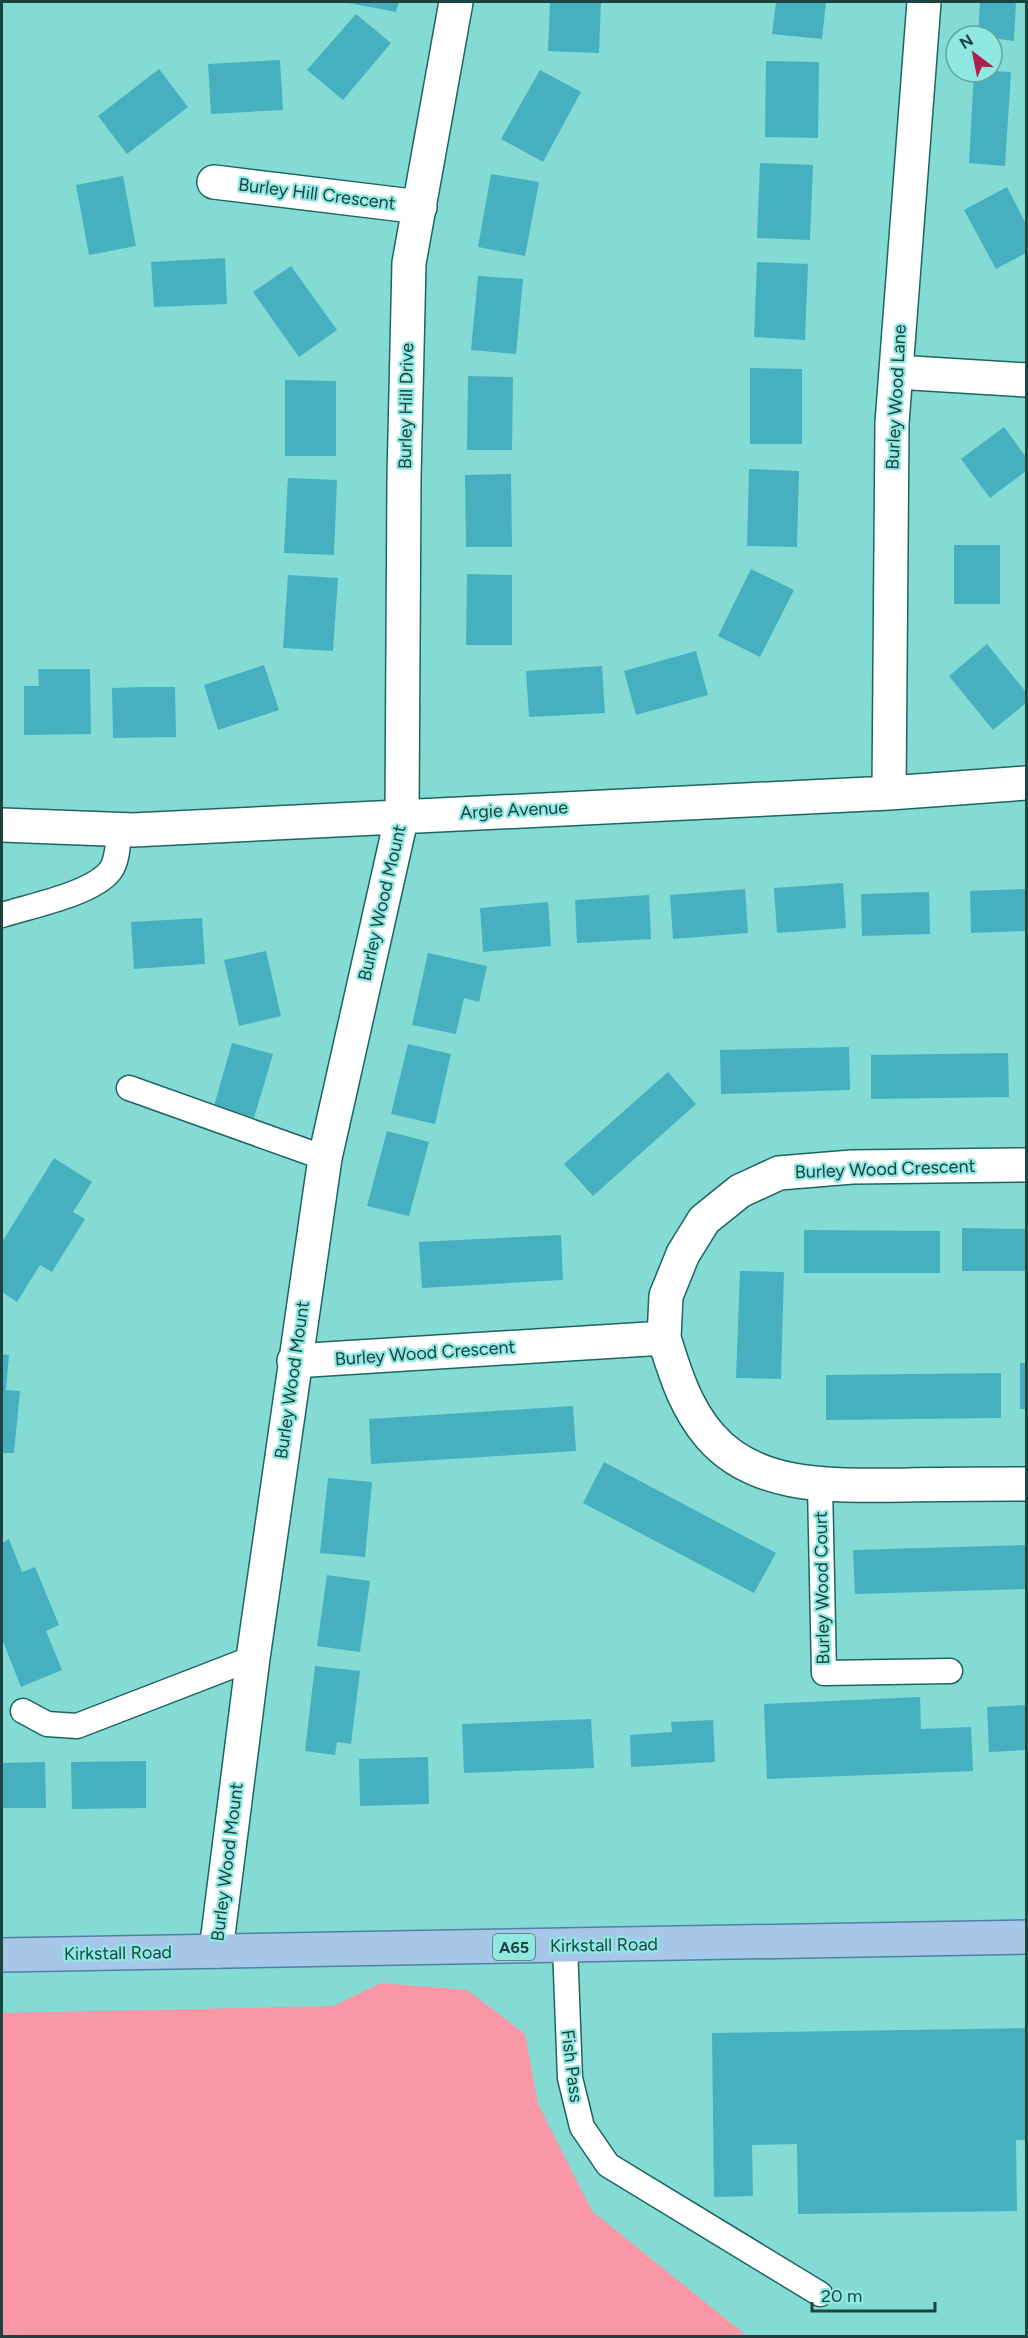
<svg xmlns="http://www.w3.org/2000/svg" width="1028" height="2338" viewBox="0 0 1028 2338" font-family="Figtree,sans-serif">
<style>
.green{fill:#fa97a7}
.building{fill:#46b0c1}
.lines{fill:none;stroke-linecap:round;stroke-linejoin:round}
.service-casing{stroke:#1e6561;stroke-width:27}
.minor-casing{stroke:#1e6561;stroke-width:36}
.primary-casing{stroke:#5080a3;stroke-width:36}
.service{stroke:#fff;stroke-width:24}
.minor{stroke:#fff;stroke-width:33}
.primary{stroke:#a7c7e8;stroke-width:33}
.labels{text-anchor:middle;dominant-baseline:central;stroke-width:4.5;stroke-linejoin:round;paint-order:stroke}
.shield{fill:#90e8e2;stroke:#407471;stroke-width:1.5}
.shield-label{font-size:16px;font-weight:bold;fill:#1d4340}
.street-label{font-size:18px;fill:#1d4340;stroke:#90e8e2}
</style>
<rect width="100%" height="100%" fill="#83dbd4"/>
<path class="green" d="M381,1983l86,7 58,44 13,70 54,107 155,125h-745v-323l331,-7z"/>
<path class="building" d="M550,2h51l-2,51 -51,-2z
M776,2h50l-4,37 -50,-5z
M980,2h36l-2,39 -36,-5z
M349,3v-1h50l-3,10z
M356,14l35,29 -48,57 -36,-30z
M280,60l3,50 -72,4 -3,-50z
M766,61l53,1 -1,76 -53,-1z
M159,69l29,38 -61,47 -29,-38z
M540,70l41,22 -38,70 -42,-23z
M992,71l19,1 -6,94 -36,-3 5,-91z
M760,163l53,2 -3,75 -53,-2z
M491,174l48,8 -14,74 -47,-9z
M123,176l13,70 -47,9 -13,-70z
M1007,187l19,37v29l-30,16 -32,-59z
M225,258l2,46 -73,3 -3,-45z
M757,262l51,2 -3,76 -51,-3z
M291,266l46,64 -38,27 -46,-65z
M478,276l45,3 -7,75 -45,-4z
M750,368l52,1v75h-52z
M468,376l45,1 -1,73h-45z
M285,380l51,1v75h-51z
M1004,427l22,30v14l-36,27 -29,-39z
M749,469l50,2 -2,76 -50,-1z
M511,474l1,73h-46l-1,-72z
M288,478l49,2 -3,75 -50,-2z
M954,545h46v59h-46z
M751,569l43,21 -34,67 -42,-21z
M467,574l45,1v70h-46z
M288,575l50,3 -5,73 -50,-3z
M987,644l39,48v11l-33,27 -44,-54z
M696,651l12,44 -72,20 -12,-44z
M264,665l15,45 -61,20 -14,-45z
M602,666l3,47 -76,4 -3,-46z
M38,669h52l1,65 -67,1v-49h15z
M143,687h32l1,50 -63,1 -1,-50z
M843,883l3,45 -69,5 -3,-45z
M745,889l3,44 -75,6 -3,-44z
M1026,889v42l-55,2 -1,-42z
M929,892l1,42 -68,2 -1,-42z
M649,895l2,44 -74,4 -2,-43z
M548,902l3,44 -68,6 -3,-44z
M202,918l3,46 -71,5 -3,-47z
M266,951l15,65 -42,10 -15,-66z
M428,953l59,13 -8,36 -15,-4 -8,36 -44,-9z
M232,1043l41,11 -19,64 -40,-12z
M408,1044l43,10 -16,70 -44,-10z
M849,1047l1,43 -129,4 -1,-44z
M1008,1053l1,44 -138,2v-44z
M668,1072l28,32 -103,92 -29,-32z
M387,1131l42,11 -20,74 -42,-10z
M54,1158l38,24 -19,30 12,7 -33,53 -12,-7 -23,37 -15,-10v-50z
M962,1228l64,1v42h-64z
M804,1230l136,1v42h-136z
M561,1235l2,45 -141,8 -3,-46z
M740,1271l44,1 -3,107 -45,-1z
M2,1354l7,1 -3,35 14,1 -6,62h-12z
M1020,1363h6v46h-6z
M1001,1373v45l-175,2v-45z
M573,1406l3,45 -205,13 -2,-45z
M604,1462l172,91 -22,40 -171,-90z
M328,1478l44,4 -7,75 -45,-4z
M9,1539l13,33 13,-5 24,58 -13,6 16,39 -41,17 -19,-48v-96z
M1026,1545v44l-171,5 -2,-44z
M327,1575l43,6 -10,71 -43,-6z
M315,1666l45,5 -9,73 -14,-2 -2,13 -30,-4z
M920,1697l1,32 50,-2 2,44 -206,8 -3,-75z
M1026,1705v45l-37,2 -2,-45z
M591,1719l3,49 -130,5 -2,-49z
M713,1720l2,42 -84,5 -1,-32 42,-3 -1,-10z
M428,1757l1,47 -69,2 -1,-47z
M146,1761v47l-74,1 -1,-47z
M45,1762l1,46h-44v-45z
M1026,2028v112h-10l1,71 -219,3 -1,-70 -45,1 1,51 -39,1 -2,-164z"/>
<g class="lines">
<defs>
<path id="service" d="M2,915c28,-9 90,-21 108,-44 8,-10 8,-29 9,-41
M129,1088l196,70
M820,1485l4,188 126,-2
M23,1711l24,13 30,2 176,-68
M565,1946l5,132 12,49 26,38 212,129"/>
<path id="minor" d="M214,182l206,25
M896,372l130,8
M889,793l3,-370 32,-421
M2,825l131,5 756,-37 137,-10
M664,1338l2,-42 17,-42 21,-34 36,-29 39,-18 73,-6 174,-2
M294,1361l370,-23c11,35 21,69 46,98 48,56 131,49 197,49 40,-1 80,-1 119,-1
M216,1951l37,-293 72,-500 77,-343 2,-337 5,-215 47,-261"/>
<path id="primary" d="M2,1955l1024,-18"/>
</defs>
<use href="#service" class="service-casing"/>
<use href="#minor" class="minor-casing"/>
<use href="#primary" class="primary-casing"/>
<use href="#service" class="service"/>
<use href="#minor" class="minor"/>
<use href="#primary" class="primary"/>
</g>
<g class="labels">
<rect class="shield" x="493" y="1934" width="42" height="26" rx="4.5"/>
<g class="shield-label">
<text x="514" y="1947">A65</text>
</g>
<g class="street-label">
<text transform="translate(317 194) rotate(7)">Burley Hill Crescent</text>
<text transform="translate(896 397) rotate(-87)">Burley Wood Lane</text>
<text transform="translate(406 406) rotate(-89)">Burley Hill Drive</text>
<text transform="translate(514 810) rotate(-3)">Argie Avenue</text>
<text transform="translate(382 903) rotate(-77)">Burley Wood Mount</text>
<text transform="translate(885 1169) rotate(-2)">Burley Wood Crescent</text>
<text transform="translate(425 1353) rotate(-4)">Burley Wood Crescent</text>
<text transform="translate(292 1380) rotate(-82)">Burley Wood Mount</text>
<text transform="translate(822 1588) rotate(-91)">Burley Wood Court</text>
<text transform="translate(227 1862) rotate(-83)">Burley Wood Mount</text>
<text transform="translate(604 1945) rotate(-1)">Kirkstall Road</text>
<text transform="translate(118 1953) rotate(-1)">Kirkstall Road</text>
<text transform="translate(572 2066) rotate(83)">Fish Pass</text>
</g>
</g>
<rect width="1028" height="2338" fill="none" stroke="#1d4340" stroke-width="6"/>
<g transform="translate(974 54) rotate(328)"><circle r="28" fill="#90e8e2" stroke="#62a6a1" stroke-width="1.5"/>
<path d="M0-4.5L10 22L0 15L-10 22Z" fill="#b01f4c"/>
<text y="-9" font-size="16" font-weight="bold" text-anchor="middle" fill="#1d4340">N</text>
</g>
<path d="M812 2302v9h123v-9" fill="none" stroke="#1d4340" stroke-width="3"/>
<text x="821" y="2302" font-size="18" fill="#1d4340" stroke="#90e8e2" stroke-width="4.5" paint-order="stroke">20 m</text>
</svg>
